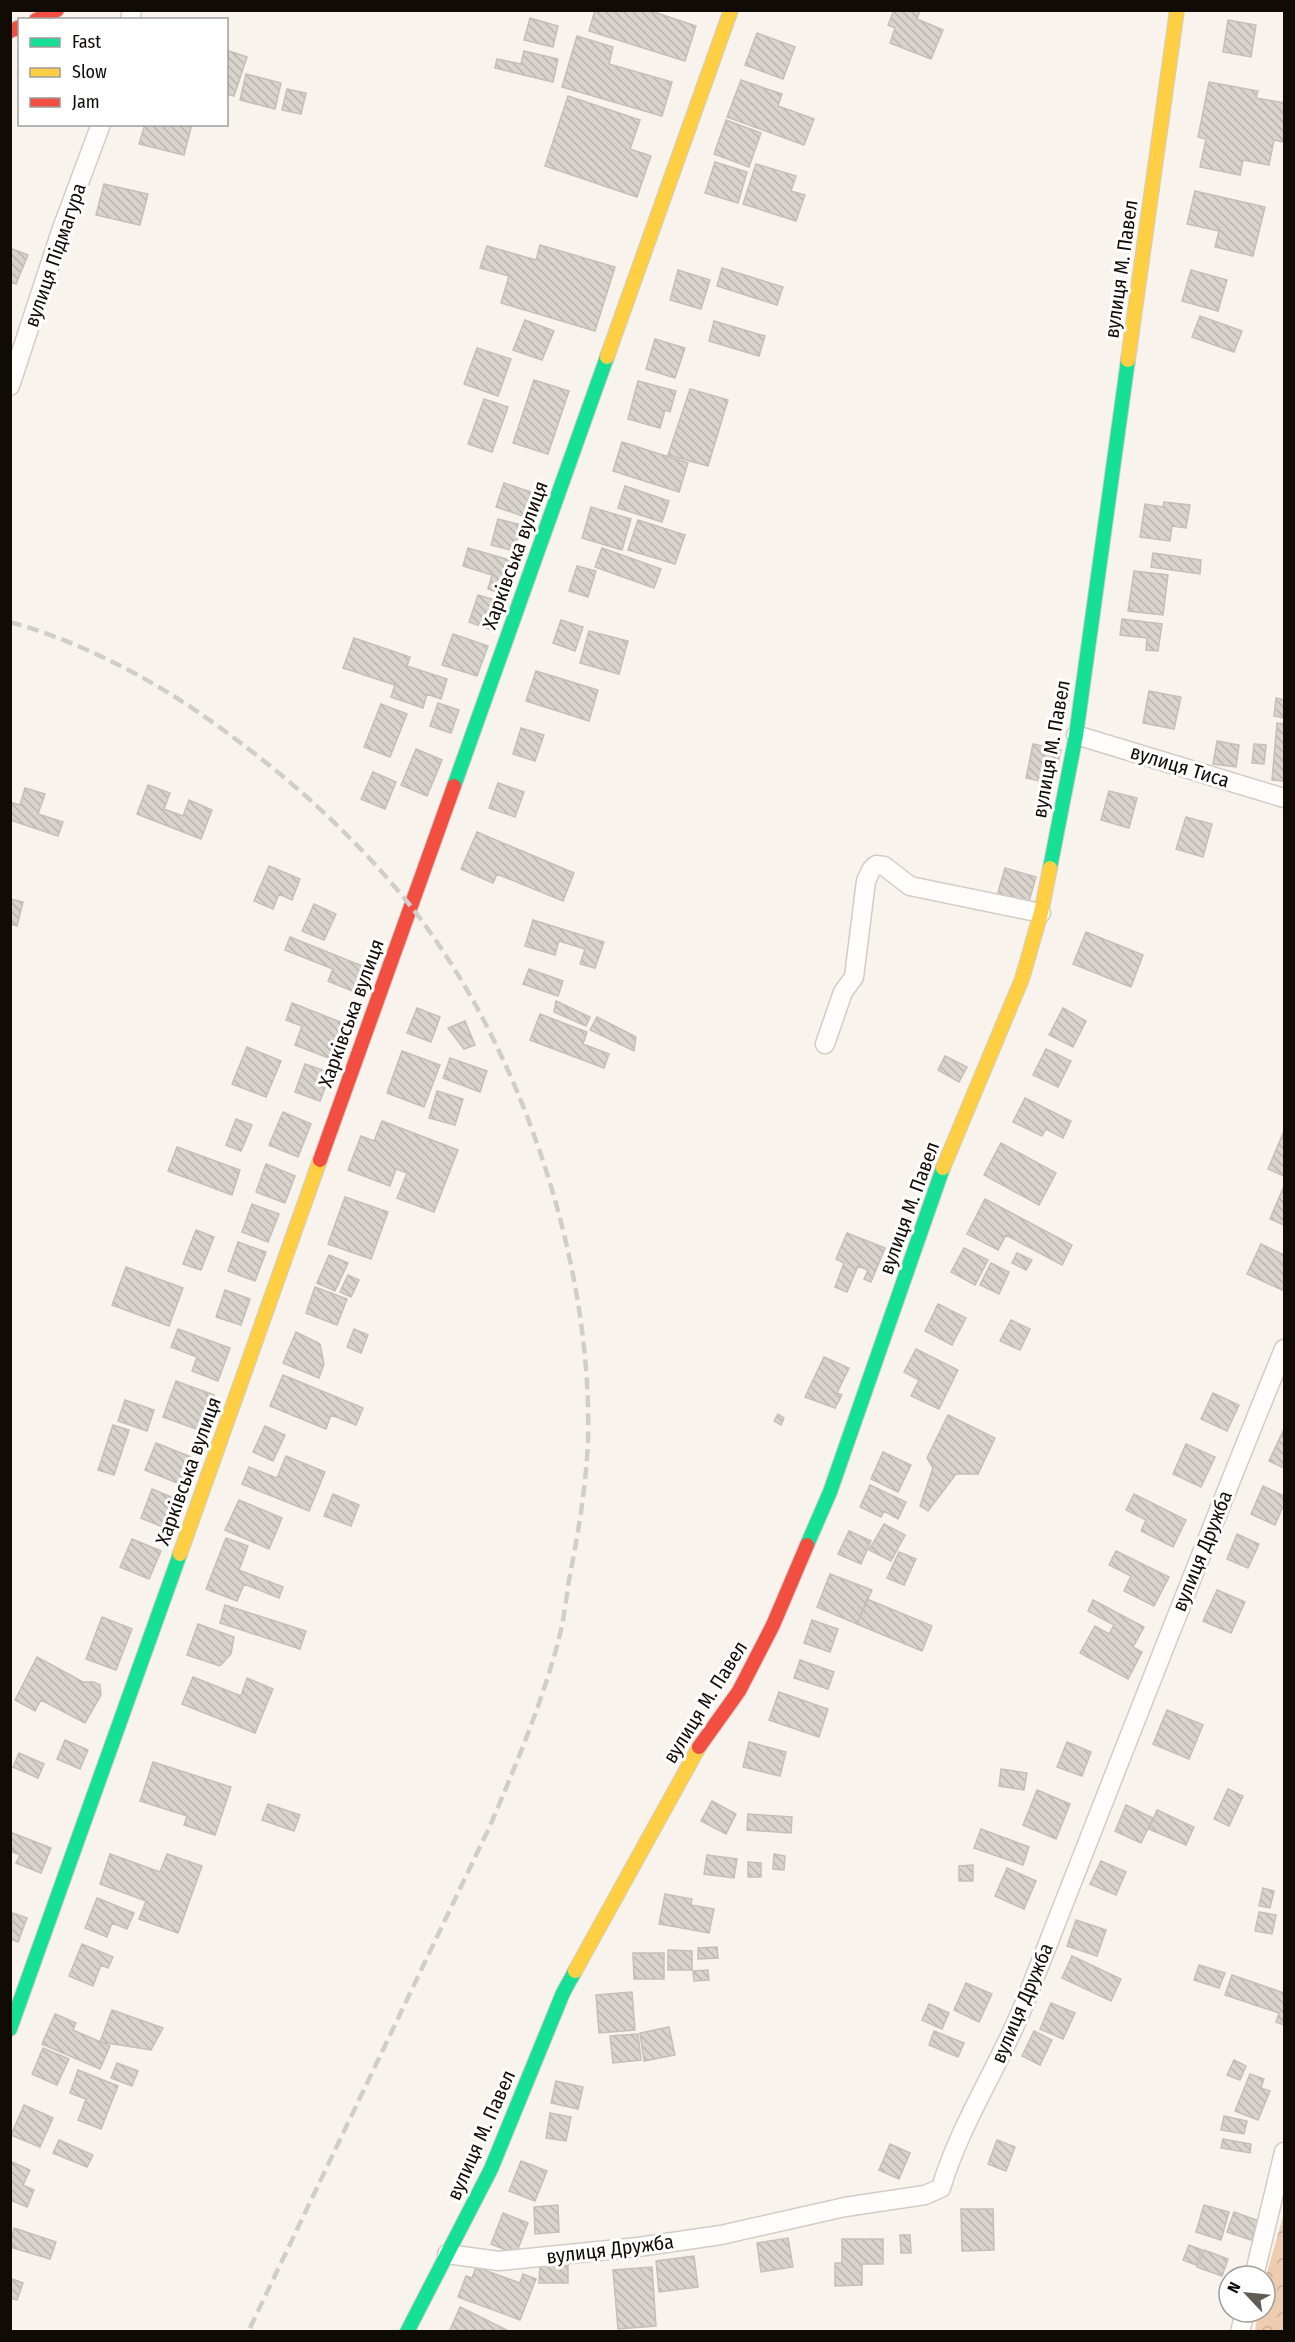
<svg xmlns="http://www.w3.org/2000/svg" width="1295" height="2342" viewBox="0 0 1295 2342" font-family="'Fira Sans Condensed',sans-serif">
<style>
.forest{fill:url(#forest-crowns)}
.building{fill:url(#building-back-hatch);stroke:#c5beb9;stroke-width:1.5}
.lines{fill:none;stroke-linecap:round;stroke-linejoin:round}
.street-casing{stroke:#d2ccc6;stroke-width:21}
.fast-casing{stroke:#d2ccc6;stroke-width:16}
.slow-casing{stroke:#d2ccc6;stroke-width:16}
.jam-casing{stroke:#d2ccc6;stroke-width:16}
.street{stroke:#fefdfc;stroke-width:18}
.fast{stroke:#16e098;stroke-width:14}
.slow{stroke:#ffcf43;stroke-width:14}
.jam{stroke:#f24e42;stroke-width:14}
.rail{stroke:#d0cecc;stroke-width:4.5;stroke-dasharray:12 6;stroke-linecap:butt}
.labels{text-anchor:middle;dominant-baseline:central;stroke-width:6;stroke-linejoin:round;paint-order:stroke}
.street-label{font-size:20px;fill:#110b06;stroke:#fff}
</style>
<defs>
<pattern id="forest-crowns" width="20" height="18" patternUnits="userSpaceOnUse" patternTransform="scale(1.5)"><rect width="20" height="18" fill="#edccaf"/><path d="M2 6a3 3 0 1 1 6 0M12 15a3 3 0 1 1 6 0" fill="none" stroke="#caae95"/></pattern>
<pattern id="building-back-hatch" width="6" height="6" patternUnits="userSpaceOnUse" patternTransform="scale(1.5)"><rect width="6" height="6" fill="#d9d3cd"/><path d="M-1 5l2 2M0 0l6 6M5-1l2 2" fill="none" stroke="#b9b4af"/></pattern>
</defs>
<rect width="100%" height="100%" fill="#f9f3ed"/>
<path class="forest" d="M1284,2213v118h-29l3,-19h7v-32z"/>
<path class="building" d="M595,10h53l48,16 -11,35 -96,-30z
M894,10h26l-3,9 26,11 -12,29 -41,-16 5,-15 -7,-3z
M530,18l28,8 -5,21 -29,-7z
M1228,20l28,5 -5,32 -28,-5z
M757,33l38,14 -12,32 -38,-14z
M577,36l36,11 -4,17 63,18 -10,34 -100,-29z
M226,50l21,7 -13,39 -8,-2z
M524,51l34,8 -5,23 -58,-14 2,-9 24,5z
M246,74l35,9 -6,26 -35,-9z
M741,80l41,14 -4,12 36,13 -10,26 -77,-28z
M1209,82l49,9 -2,7 28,5v39l-10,-2 -5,25 -26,-5 -3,15 -40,-8 6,-28 -8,-2z
M287,89l19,4 -5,21 -19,-4z
M568,96l72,24 -10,29 21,7 -14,41 -92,-31z
M726,120l35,13 -12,34 -35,-13z
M145,124h47l-8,31 -45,-11z
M715,162l32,10 -9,31 -33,-10z
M756,164l40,12 -5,15 14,4 -9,26 -53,-17z
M104,184l44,10 -8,31 -44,-10z
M1195,191l70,16 -12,49 -38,-9 4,-16 -32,-7z
M540,245l75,22 -20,64 -94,-28 8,-27 -29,-8 7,-22 49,14z
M10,248l18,7 -12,29 -6,-2z
M722,268l61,19 -6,18 -60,-19z
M678,270l32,10 -9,29 -31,-9z
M1191,270l36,10 -9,31 -36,-10z
M1200,316l42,15 -8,21 -42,-15z
M525,320l29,11 -12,29 -29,-10z
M714,321l51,15 -6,20 -50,-15z
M655,339l30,9 -10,30 -29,-9z
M477,348l34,11 -13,37 -34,-12z
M534,380l35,11 -21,63 -35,-11z
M638,381l38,10 -6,21 -5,-2 -5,18 -32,-9z
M690,389l38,11 -20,66 -40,-11z
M484,399l24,8 -16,45 -24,-8z
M622,442l66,21 -9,29 -66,-21z
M504,483l30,10 -8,24 -30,-10z
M625,486l44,15 -7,21 -44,-14z
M1164,502l26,3 -4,23 -14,-2 -2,15 -30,-4 5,-33 18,3z
M591,507l40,12 -9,31 -40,-12z
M498,519l23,6 -7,26 -23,-6z
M638,520l47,15 -10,29 -47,-14z
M468,548l45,13 -10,33 -15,-5 4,-14 -29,-9z
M602,548l59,21 -7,19 -59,-21z
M1153,553l48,7 -1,14 -49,-7z
M577,566l19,5 -8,26 -19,-6z
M1134,571l34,4 -5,40 -35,-4z
M478,595l20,6 -9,28 -20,-7z
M1122,619l40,5 -4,27 -12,-1 1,-12 -27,-3z
M561,620l22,7 -8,24 -22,-8z
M589,631l39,10 -9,33 -39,-11z
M453,634l35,12 -11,30 -35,-11z
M354,638l56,19 -3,9 40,13 -6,20 -14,-5 -4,14 -32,-11 4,-12 -52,-17z
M536,671l62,19 -9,31 -63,-20z
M1149,691l32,6 -7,32 -31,-6z
M1276,698l8,2v18l-10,-2z
M438,703l21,7 -8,23 -21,-7z
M381,704l26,10 -17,43 -26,-10z
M1277,723l7,1v57l-12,-1z
M521,728l23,7 -9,26 -22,-7z
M1217,741l22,4 -3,22 -23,-3z
M1033,744l28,6 -8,34 -27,-6z
M1254,744l12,1 -2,19 -12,-1z
M416,749l26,11 -15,36 -26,-11z
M373,772l23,10 -11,27 -24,-10z
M498,783l26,9 -9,25 -26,-9z
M148,785l22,8 -6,16 19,7 6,-16 23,10 -11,29 -64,-25z
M25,788l20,6 -7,20 25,8 -5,14 -48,-16v-18l10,3z
M1109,791l28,7 -8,30 -28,-8z
M1186,817l26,7 -9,33 -27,-8z
M477,832l97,41 -11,28 -66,-27 -4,9 -32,-14z
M269,866l31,13 -8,21 -13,-6 -6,15 -19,-8z
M1005,868l31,9 -8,28 -31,-9z
M10,899l13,3 -6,24 -7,-2z
M314,904l22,10 -12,26 -22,-9z
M533,920l71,22 -9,26 -15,-4 5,-15 -26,-8 -4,14 -30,-9z
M1086,932l57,23 -12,32 -58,-23z
M290,937l77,31 -10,25 -29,-12 5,-12 -48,-19z
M529,969l34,12 -5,15 -35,-12z
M556,1001l34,16 -4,9 -32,-14z
M292,1003l56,22 -14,35 -39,-15 7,-19 -16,-6z
M417,1008l23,9 -9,25 -24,-9z
M1063,1008l23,13 -13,26 -24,-12z
M540,1014l47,18 -4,12 26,10 -5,14 -74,-28z
M597,1017l39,20 -2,14 -44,-21z
M465,1021l10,24 -11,4 -16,-21z
M247,1047l34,14 -15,36 -34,-13z
M1046,1049l25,12 -13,26 -25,-12z
M402,1051l38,14 -16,42 -37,-14z
M945,1056l22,11 -8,15 -21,-12z
M450,1058l37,13 -7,21 -37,-14z
M305,1064l26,9 -11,28 -25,-9z
M437,1091l26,8 -8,26 -26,-7z
M1025,1098l46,23 -8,17 -17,-9 -4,7 -29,-14z
M283,1112l28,12 -13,33 -29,-12z
M236,1119l16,6 -11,26 -15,-6z
M382,1121l76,29 -24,62 -37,-14 10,-25 -11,-4 -6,17 -42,-16 13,-34 13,5z
M1284,1131v45l-16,-7z
M1001,1143l55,30 -17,32 -55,-30z
M177,1147l63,23 -8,25 -64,-24z
M266,1164l29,12 -10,27 -29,-11z
M1284,1186v39l-14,-6z
M345,1197l43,15 -17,47 -43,-15z
M985,1199l87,46 -10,20 -56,-30 -8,15 -31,-16z
M252,1204l27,10 -11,28 -26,-10z
M196,1230l18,7 -13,33 -18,-6z
M847,1233l38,15 -14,34 -7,-3 4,-9 -10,-4 -11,26 -12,-5 9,-24 -8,-4z
M238,1242l28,10 -11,29 -27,-10z
M1261,1244l23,11v29l-2,6 -35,-16z
M964,1248l24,12 -13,25 -24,-13z
M1017,1253l15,7 -6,10 -14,-7z
M329,1255l19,8 -13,28 -18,-8z
M991,1263l18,9 -10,22 -19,-9z
M126,1267l57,21 -14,38 -57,-21z
M348,1275l11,5 -8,17 -11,-5z
M315,1287l32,12 -10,26 -31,-12z
M225,1290l25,9 -9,26 -25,-8z
M938,1304l28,14 -14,27 -27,-14z
M1011,1320l19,9 -10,21 -20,-9z
M178,1329l52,19 -12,33 -26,-10 5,-14 -26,-10z
M354,1329l14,6 -7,18 -14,-6z
M296,1332l24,12 4,20 -5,14 -36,-15z
M916,1349l42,21 -19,39 -28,-13 8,-16 -15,-8z
M824,1357l25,11 -12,25 5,2 -7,13 -30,-11z
M283,1375l80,33 -7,17 -25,-10 -5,14 -56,-23z
M176,1381l38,14 -15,35 -36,-13z
M1213,1393l26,12 -12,26 -26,-12z
M125,1400l29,10 -7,21 -29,-10z
M778,1414l6,4 -3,7 -7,-4z
M948,1415l47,23 -17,36h-22l-28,37 -8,-5 13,-38 -6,-10z
M113,1425l16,5 -15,45 -16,-5z
M265,1426l20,9 -12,26 -20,-9z
M1283,1431l1,1v36l-15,-7z
M156,1443l35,14 -11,27 -35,-14z
M1186,1444l29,13 -14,30 -28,-13z
M883,1452l28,13 -13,27 -27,-13z
M286,1456l39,16 -16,39 -67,-27 7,-17 28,11z
M870,1485l36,17 -8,17 -14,-8 -3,6 -21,-10z
M1263,1486l21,10v8l-9,21 -24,-11z
M152,1489l24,10 -11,29 -24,-10z
M333,1494l26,11 -8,21 -27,-10z
M1134,1494l52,26 -13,27 -32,-16 5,-11 -20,-10z
M239,1500l43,18 -13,31 -44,-19z
M884,1524l21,11 -14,26 -22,-11z
M849,1531l22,10 -10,23 -23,-10z
M1237,1534l22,10 -11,24 -21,-9z
M226,1538l22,8 -9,24 44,17 -4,11 -35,-14 -7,17 -31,-12z
M132,1539l29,12 -12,28 -29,-12z
M1116,1551l53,26 -15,29 -30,-15 7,-15 -22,-11z
M899,1552l17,7 -12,26 -17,-7z
M830,1574l42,16 -15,34 -40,-17z
M1217,1590l28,12 -14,31 -28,-12z
M867,1599l65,27 -10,25 -65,-27z
M1093,1600l51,27 -11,20 9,5 -14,27 -48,-26 15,-27 14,8 5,-9 -26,-14z
M225,1605l81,26 -6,18 -80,-26z
M102,1617l30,12 -16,41 -30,-11z
M812,1620l26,9 -8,23 -26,-9z
M198,1624l36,13 -3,17 -11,12 -33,-11z
M37,1657l46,25h11l6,3 1,10 -16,28 -44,-23 -6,11 -20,-11z
M800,1660l34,12 -6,17 -34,-11z
M193,1677l48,19 6,-18 26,11 -18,44 -73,-29z
M779,1692l49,17 -9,28 -50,-17z
M1167,1710l36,15 -14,34 -36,-15z
M65,1740l23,10 -8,19 -23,-10z
M749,1742l37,10 -6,24 -37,-9z
M1067,1742l24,10 -9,24 -25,-9z
M19,1753l25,11 -6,14 -25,-11z
M153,1762l78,25 -16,48 -31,-10 3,-9 -47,-15z
M1001,1769l26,4 -3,17 -25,-4z
M1228,1789l15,7 -14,30 -15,-7z
M1037,1790l33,14 -14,35 -33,-14z
M712,1801l24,13 -10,20 -25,-13z
M268,1804l32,11 -6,16 -32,-11z
M1126,1805l27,13 -12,25 -26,-12z
M1157,1810l37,17 -8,18 -37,-16z
M748,1814l44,3 -1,16 -44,-3z
M981,1829l48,18 -6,18 -49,-17z
M10,1832l41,16 -10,25 -25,-10 4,-8 -10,-4z
M110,1854l50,18 7,-18 35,12 -24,67 -39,-14 7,-18 -46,-17z
M774,1854l11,2 -1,14 -11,-1z
M707,1855l30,4 -3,19 -30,-4z
M1101,1861l25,11 -10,23 -26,-11z
M748,1862l13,1v14h-13z
M973,1865v16h-14v-15z
M1007,1868l29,13 -12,28 -29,-13z
M1263,1888l11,3 -4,17 -11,-2z
M665,1894l27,5 -1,6 23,4 -5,24 -50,-9z
M97,1898l37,15 -7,16 -15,-6 -5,14 -22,-9z
M1259,1912l17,3 -4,19 -17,-3z
M13,1913l14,5 -9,24 -8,-3z
M1076,1920l30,10 -9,26 -30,-10z
M82,1944l31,13 -5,11 -7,-3 -8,21 -24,-10z
M717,1947l1,11 -20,1v-11z
M668,1950l24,1v19h-24z
M633,1953h31v26h-30z
M1072,1956l49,23 -10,22 -49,-23z
M1199,1965l26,8 -6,15 -25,-8z
M708,1970l1,10 -15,1 -1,-10z
M1232,1975l52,18v32l-8,-3 3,-9 -54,-18z
M966,1983l26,11 -13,28 -25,-12z
M632,1992l3,38 -36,3 -3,-38z
M1051,2003l24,10 -12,26 -23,-10z
M929,2004l20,9 -7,16 -20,-9z
M112,2010l51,18 -12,22 -51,-8z
M55,2014l21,9 -3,7 37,16 -10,23 -58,-25z
M669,2027l6,28 -31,6 -4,-28z
M934,2031l30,12 -6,14 -29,-12z
M1034,2031l18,9 -12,25 -18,-9z
M638,2034l3,26 -28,3 -3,-27z
M43,2048l26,11 -12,26 -25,-11z
M1234,2060l12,6 -6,14 -13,-5z
M117,2063l21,8 -6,15 -21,-8z
M78,2070l40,16 -17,43 -23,-9 8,-21 -16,-6z
M1250,2074l14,5 -3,9 9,3 -12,29 -23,-9z
M556,2081l27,6 -5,22 -27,-6z
M24,2105l29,13 -13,29 -29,-12z
M550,2113l21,4 -5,24 -20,-3z
M1224,2116l23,5 -3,13 -23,-4z
M1223,2139l28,5 -1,9 -29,-5z
M59,2140l34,15 -6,12 -34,-14z
M997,2140l18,7 -9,24 -18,-7z
M890,2144l20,9 -11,26 -20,-9z
M10,2161l20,9 -7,15 11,5 -7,17 -17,-7z
M521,2161l26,10 -12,30 -26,-10z
M558,2205l1,27 -24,2 -1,-27z
M1204,2205l25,7 -8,28 -25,-8z
M961,2209h32l1,41 -32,1z
M1234,2212l25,9 -8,19 -24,-8z
M503,2213l25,10 -12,31 -25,-10z
M14,2228l42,14 -6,17 -40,-12z
M900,2235h10l1,18h-10z
M788,2238l5,29 -32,5 -4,-29z
M842,2239h41v25h-21v21l-27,1v-23h7z
M1189,2245l13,5 -6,15 -13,-5z
M1204,2250l24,9 -6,17 -25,-9z
M694,2256l4,31 -39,5 -3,-31z
M540,2264l28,1v18h-29z
M476,2267l44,16 3,-9 13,5 -16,41 -62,-23 8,-21 6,2z
M652,2267l4,59 -38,3 -5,-59z
M10,2278l13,5 -6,17 -7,-2z
M460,2307l47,23 -1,2h-57z"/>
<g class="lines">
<defs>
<path id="street" d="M130,20l2,-10
M10,386l51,-155 40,-107
M1076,735l208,63
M825,1044l18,-52 11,-15 12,-96 5,-11 5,-5 8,1 26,20 131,27
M447,2254l52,7 139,-14 83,-12 124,-28 80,-12 16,-7c20,-67 61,-126 86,-191 85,-216 169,-433 257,-648
M1254,2276l30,-124
M1240,2332l5,-20"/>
<path id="fast" d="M454,786l153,-429
M1050,868l26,-133 52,-375
M807,1545l23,-53 113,-324
M10,2029l170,-475
M407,2332l84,-163 72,-176 12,-22"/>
<path id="slow" d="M607,357l124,-347
M1128,360l49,-350
M943,1168l79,-189 19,-66 9,-45
M180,1554l140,-394
M575,1971l124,-224"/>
<path id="jam" d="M36,20l21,-10
M10,31l10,-4
M320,1160l134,-374
M699,1747l40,-56 34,-66 34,-80"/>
</defs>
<use href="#street" class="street-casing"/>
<use href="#fast" class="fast-casing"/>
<use href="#slow" class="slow-casing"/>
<use href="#jam" class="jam-casing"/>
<use href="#street" class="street"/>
<use href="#fast" class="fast"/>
<use href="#slow" class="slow"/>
<use href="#jam" class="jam"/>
<path class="rail" d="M10,622c84,24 159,66 228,119 63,47 121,101 171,163 111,140 184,358 179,537 -2,46 -10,94 -19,139 -3,22 -6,45 -12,66 -17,62 -42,121 -67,180l-242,506"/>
</g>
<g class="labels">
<g class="street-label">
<text transform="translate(55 255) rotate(-71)">вулиця Підмагура</text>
<text transform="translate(1121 269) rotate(-82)">вулиця М. Павел</text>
<text transform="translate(515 555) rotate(-70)">Харківська вулиця</text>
<text transform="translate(1051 749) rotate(-80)">вулиця М. Павел</text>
<text transform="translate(1180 766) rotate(17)">вулиця Тиса</text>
<text transform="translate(351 1013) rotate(-70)">Харківська вулиця</text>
<text transform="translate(909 1208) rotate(-70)">вулиця М. Павел</text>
<text transform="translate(188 1471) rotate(-70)">Харківська вулиця</text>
<text transform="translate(1202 1551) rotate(-68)">вулиця Дружба</text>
<text transform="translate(705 1702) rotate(-58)">вулиця М. Павел</text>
<text transform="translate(1022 2003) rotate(-67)">вулиця Дружба</text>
<text transform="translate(481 2135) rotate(-66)">вулиця М. Павел</text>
<text transform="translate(610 2249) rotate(-7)">вулиця Дружба</text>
</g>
</g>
<rect width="1295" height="2342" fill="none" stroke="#110b06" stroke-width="24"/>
<rect x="18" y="18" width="210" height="108" fill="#ffffff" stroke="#a09d9b" stroke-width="1.5"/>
<rect x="30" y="38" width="30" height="9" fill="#16e098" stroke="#a09d9b" stroke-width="1.5"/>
<text x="72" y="48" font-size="18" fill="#110b06">Fast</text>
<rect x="30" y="68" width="30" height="9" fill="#ffcf43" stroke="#a09d9b" stroke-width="1.5"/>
<text x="72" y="78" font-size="18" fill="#110b06">Slow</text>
<rect x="30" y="98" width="30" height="9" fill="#f24e42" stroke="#a09d9b" stroke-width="1.5"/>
<text x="72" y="108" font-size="18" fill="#110b06">Jam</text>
<g transform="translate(1247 2294) rotate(296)"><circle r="28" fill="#ffffff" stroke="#a09d9b" stroke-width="1.5"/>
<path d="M0-4.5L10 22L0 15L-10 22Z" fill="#625c57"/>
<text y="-9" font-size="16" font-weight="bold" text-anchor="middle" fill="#110b06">N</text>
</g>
</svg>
